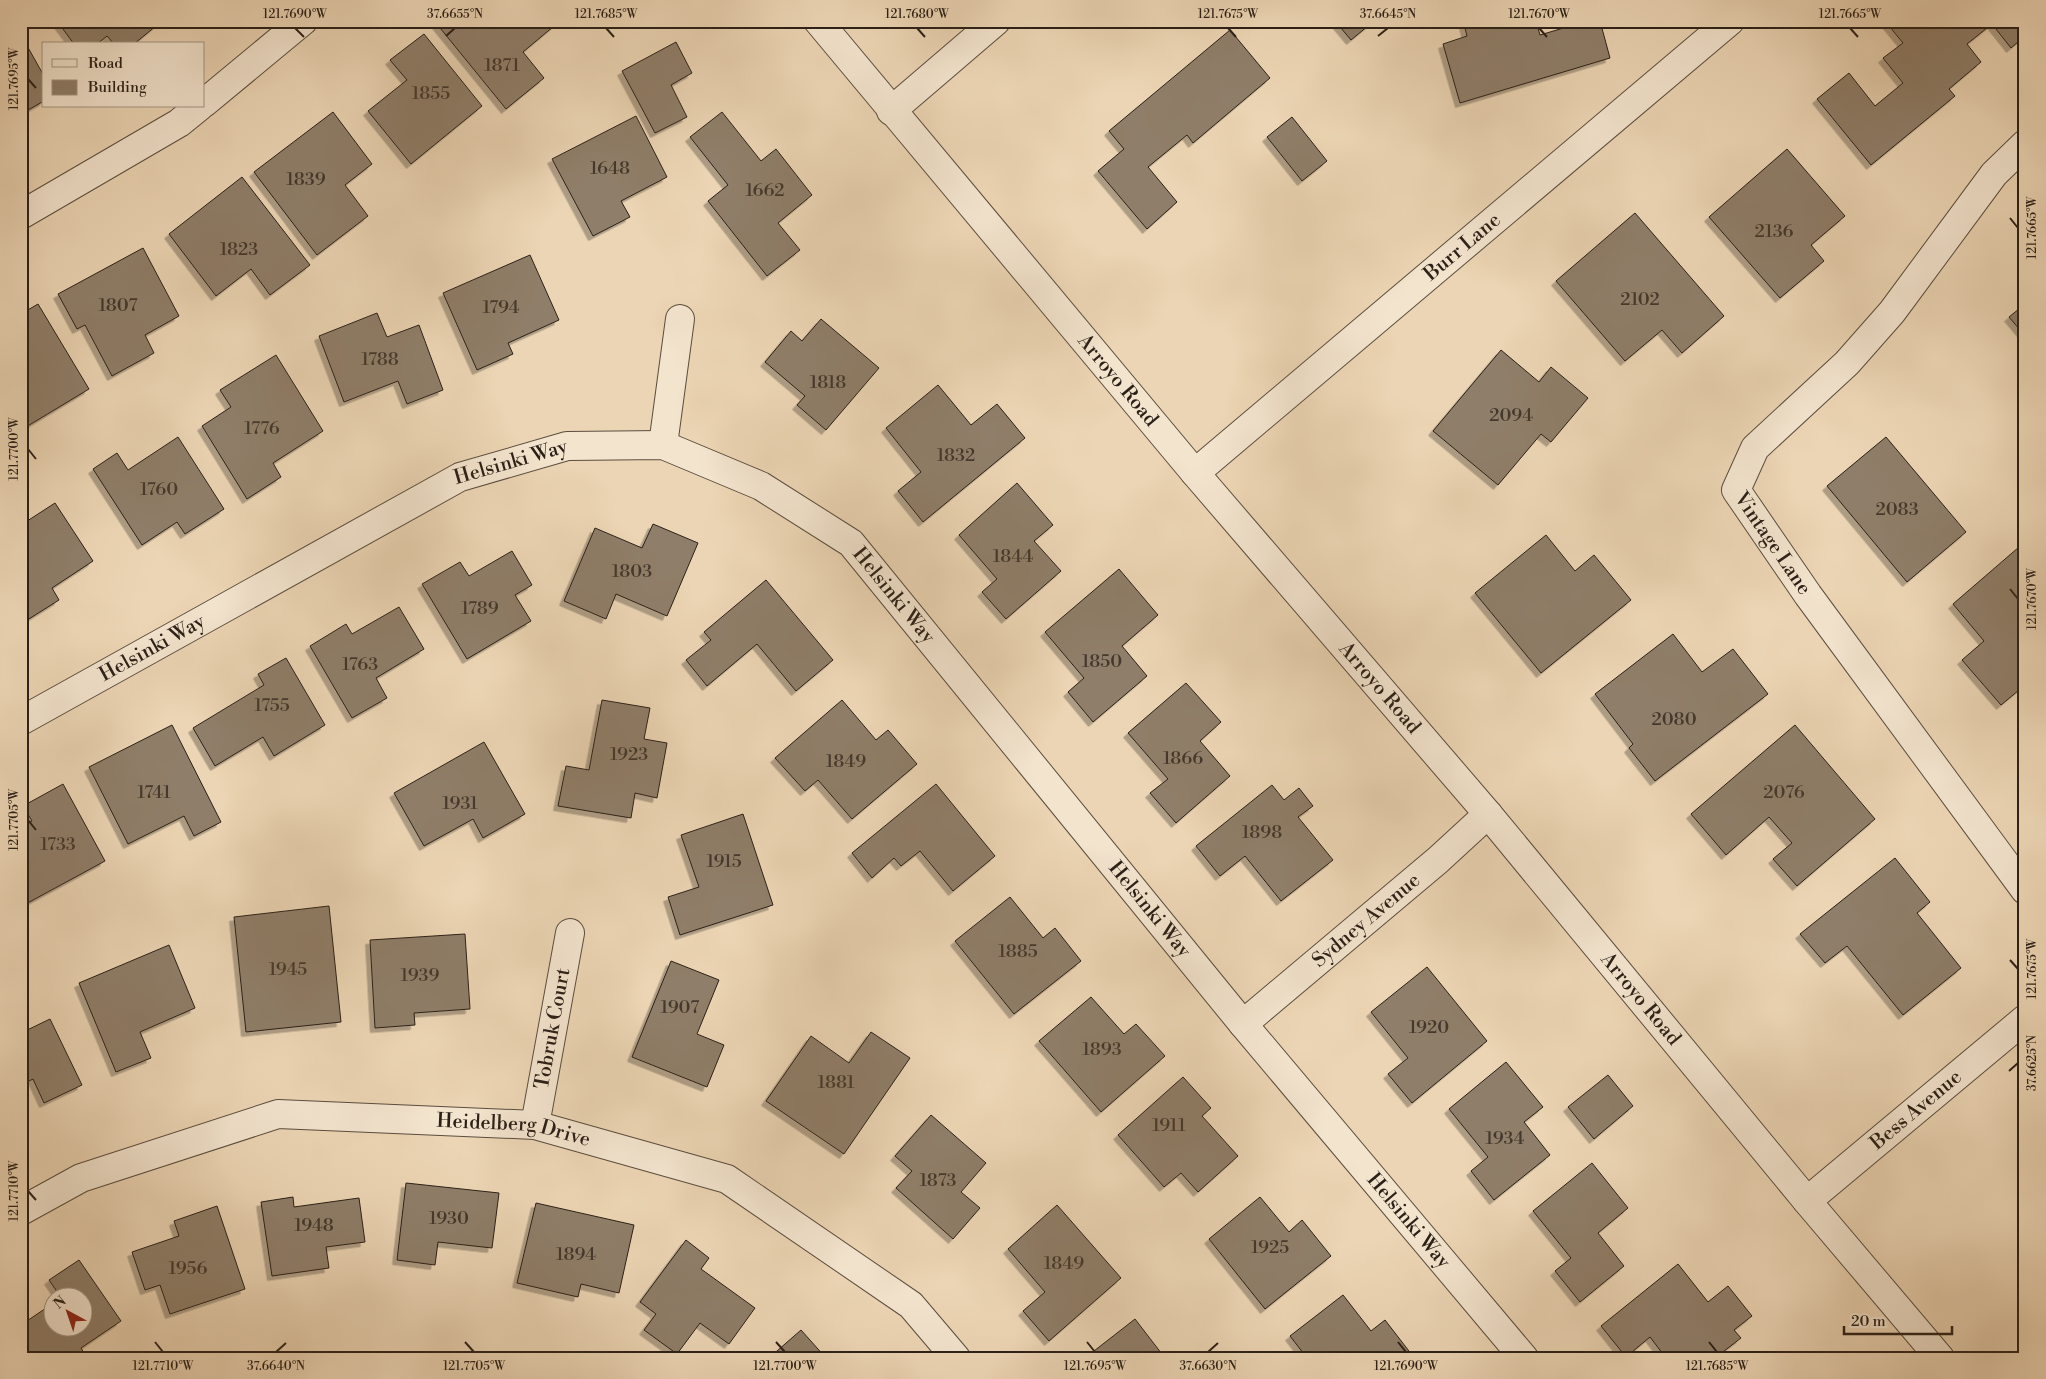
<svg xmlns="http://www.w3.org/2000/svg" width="2046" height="1379" viewBox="0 0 2046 1379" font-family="'Libre Bodoni',serif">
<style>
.building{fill:#8f7e69;stroke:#2b2017;filter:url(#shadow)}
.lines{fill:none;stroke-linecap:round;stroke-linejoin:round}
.minor-casing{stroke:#5b4d3e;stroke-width:30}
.minor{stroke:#f3e4ce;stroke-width:28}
.ticks{fill:none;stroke:#2b2017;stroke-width:2}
.labels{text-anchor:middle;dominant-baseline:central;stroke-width:4;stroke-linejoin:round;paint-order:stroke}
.number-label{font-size:18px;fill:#44382c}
.street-label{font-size:20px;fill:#2b2017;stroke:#f3e4ce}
.neatline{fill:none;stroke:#2b2017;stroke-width:2}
.ticks-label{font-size:12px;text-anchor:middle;fill:#2b2017}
</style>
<defs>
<filter id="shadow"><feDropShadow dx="-4.5" dy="4.5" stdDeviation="0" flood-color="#0004"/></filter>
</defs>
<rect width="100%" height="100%" fill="#ecd5b4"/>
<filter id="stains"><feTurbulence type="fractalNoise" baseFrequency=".004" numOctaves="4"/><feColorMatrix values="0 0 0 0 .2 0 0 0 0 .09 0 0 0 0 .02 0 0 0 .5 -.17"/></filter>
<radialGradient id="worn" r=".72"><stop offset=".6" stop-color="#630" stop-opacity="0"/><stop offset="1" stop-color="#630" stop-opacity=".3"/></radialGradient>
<path class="building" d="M57,21h105l-28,23h-20l-7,-8 -10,8h-23z
M438,21h122l-37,31 21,26 -38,31 -70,-86z
M1335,21h39l-23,19z
M1473,21h63l4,14 47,-14h13l10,37 -150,45 -17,-59 24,-8 -3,-12z
M1885,21h140v15l-14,12 -19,-24 -25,20 14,18 -32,27 6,7 -84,69 -54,-66 32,-26 26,33 28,-23 -20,-25 20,-15z
M1230,30l40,48 -77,65 -6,-8 -39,32 29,35 -30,27 -49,-58 26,-22 -15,-18z
M424,34l58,72 -71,58 -43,-53 39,-31 -17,-20z
M21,35l23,41v25l-23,13z
M676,42l16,31 -21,12 16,32 -32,16 -33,-62z
M333,112l39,52 -27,21 23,31 -51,39 -63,-83z
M722,112l39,49 15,-12 36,46 -34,28 22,27 -33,26 -59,-75 20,-16 -38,-48z
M636,116l31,61 -46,24 9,16 -37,19 -41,-77z
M1292,117l35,44 -25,20 -35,-44z
M1787,149l58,67 -34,29 13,16 -44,37 -71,-81z
M242,177l68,88 -40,30 -19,-26 -35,27 -47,-62z
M1635,213l89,103 -42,37 -20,-23 -37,31 -69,-80z
M143,248l36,68 -34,19 9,18 -42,23 -27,-51 -8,4 -19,-35z
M530,255l29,65 -51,23 5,11 -36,16 -34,-77z
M38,304l51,85 -68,41v-116z
M2025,304v32l-16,-19z
M377,313l10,24 32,-12 24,65 -36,14 -9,-23 -54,21 -25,-66z
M821,319l58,49 -53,62 -29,-25 8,-9 -40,-34 26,-31 11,10z
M1501,350l38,32 12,-15 37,31 -37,44 -10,-8 -43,51 -65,-54z
M276,355l47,76 -50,32 8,14 -34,22 -45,-73 29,-19 -11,-17z
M938,385l33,40 26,-21 28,34 -102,84 -25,-31 23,-19 -35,-44z
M178,437l46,72 -39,25 -8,-12 -35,23 -49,-76 24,-16 11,17z
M1886,437l80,95 -59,50 -80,-96z
M1017,483l36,42 -19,16 27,30 -55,48 -24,-27 15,-13 -38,-44z
M55,503l38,58 -41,27 7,12 -35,22 -3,-4v-93z
M653,524l45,19 -31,73 -51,-22 -10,25 -42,-18 31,-73 47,20z
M1546,535l29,36 19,-16 37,45 -90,73 -66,-80z
M2019,547l6,7v131l-24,20 -39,-45 22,-19 -31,-37z
M512,551l20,34 -17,10 16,26 -64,38 -45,-75 38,-22 9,14z
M1119,569l39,46 -36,31 25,30 -54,46 -25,-30 16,-14 -39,-46z
M766,580l67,80 -37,31 -39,-47 -50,42 -21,-26 25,-20 -7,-8z
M399,607l25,42 -48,29 11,20 -35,20 -42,-72 36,-22 6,10z
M1673,634l29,38 31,-23 35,45 -113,87 -26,-33 4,-4 -38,-50z
M286,658l39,67 -51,31 -11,-19 -48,29 -22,-38 71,-43 -6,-11z
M1186,683l35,39 -21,19 30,35 -54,47 -26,-30 18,-14 -40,-46z
M602,700l48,8 -6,31 23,4 -10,55 -22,-5 -4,25 -73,-12 8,-40 23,4z
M842,700l34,40 12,-10 29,34 -65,55 -34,-39 -13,11 -30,-33z
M172,725l49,97 -27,14 -10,-20 -56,28 -39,-77z
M1795,725l80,94 -78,67 -24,-27 19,-16 -23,-26 -43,38 -35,-41z
M484,742l41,72 -42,24 -10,-19 -49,27 -30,-53z
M63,784l42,77 -83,45 -1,-79 11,-6 -9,-15z
M936,784l59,72 -42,35 -33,-40 -19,15 -7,-8 -22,20 -20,-25z
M1272,785l12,15 15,-12 14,18 -15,11 35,43 -52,41 -36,-45 -25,20 -24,-30z
M743,814l30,91 -93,30 -12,-38 31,-10 -18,-52z
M1895,858l35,44 -13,11 44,55 -58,47 -56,-69 -22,17 -25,-29z
M1010,897l33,41 12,-10 26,33 -67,53 -59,-73z
M329,906l12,116 -95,10 -12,-115z
M465,934l5,75 -56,4 1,12 -40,3 -5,-88z
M169,945l26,63 -55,24 11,26 -35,14 -37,-89z
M671,961l48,19 -22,54 27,11 -17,42 -75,-30z
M1427,967l60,74 -75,62 -24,-29 20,-16 -37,-46z
M1091,997l33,37 12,-10 29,32 -64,56 -62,-71z
M50,1019l32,66 -38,18 -11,-24 -12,6v-52z
M871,1032l39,26 -66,96 -78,-53 45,-65 38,27z
M1506,1062l37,45 -19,15 26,33 -56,45 -23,-29 17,-14 -39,-48z
M1608,1075l25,31 -39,33 -26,-32z
M1183,1077l28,31 -9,8 36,40 -40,36 -17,-19 -17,14 -46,-52z
M931,1115l55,48 -25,29 19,16 -27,31 -57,-51 16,-17 -17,-15z
M1592,1163l36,45 -30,25 26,33 -44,36 -25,-31 16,-13 -38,-47z
M406,1183l93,10 -7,55 -54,-6 -3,23 -38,-5z
M293,1197l1,10 65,-9 6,44 -39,5 3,21 -57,8 -11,-74z
M1260,1197l29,35 13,-12 29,36 -66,53 -56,-70z
M536,1203l98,22 -15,68 -38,-9 -3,13 -61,-14z
M1057,1205l64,73 -72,63 -26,-30 22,-19 -37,-43z
M217,1206l28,83 -75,25 -10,-29 -15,5 -13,-38 47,-16 -5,-15z
M686,1240l23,18 -8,11 54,39 -26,36 -29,-21 -23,31 -33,-24 12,-16 -16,-12z
M79,1260l42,61 -40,27 6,10h-64l-2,-3v-30l31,-21v22h30v-30h-22l-11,-16z
M1678,1264l30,38 20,-16 24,30 -18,14 7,8 -26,20h-49l-16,-21 -24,20 -25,-31z
M1343,1295l28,36 14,-11 27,35 -3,3h-102l-17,-22z
M1135,1319l30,39h-80z
M801,1330l25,28h-57z"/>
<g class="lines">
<defs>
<g id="minor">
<path id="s1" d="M818,21l377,452 293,341 319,387 133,157"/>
<path d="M204,103l99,-82"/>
<path d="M891,111l105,-90"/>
<path id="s2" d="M2025,144l-31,30 -102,138 -45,51 -92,85 -19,42 72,105 217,295"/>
<path d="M21,215l158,-92 21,-17"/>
<path d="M663,445l17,-126"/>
<path id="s3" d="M1195,473l535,-452"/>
<path id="s4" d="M21,721l439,-244 107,-31 96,-1 98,41 90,57 392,481 281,334"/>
<path id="s5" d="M1243,1024l195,-164 50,-46"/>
<path id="s6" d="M535,1125l35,-192"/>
<path id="s7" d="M1807,1201l218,-182"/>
<path id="s8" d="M21,1211l60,-33 197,-64 257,11 192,54 184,126 45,53"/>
</g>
</defs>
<use href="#minor" class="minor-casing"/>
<use href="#minor" class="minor"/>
</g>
<path class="ticks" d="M295,28l9,9M606,28l8,9M917,28l8,9M1228,28l8,9M1539,28l8,9M1850,28l8,9M446,36l9,-8M1378,36l10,-8M28,79l8,9M2010,218l8,10M28,449l8,10M2010,589l8,10M28,820l8,10M2010,960l8,9M2009,1071l9,-8M28,1191l8,9M155,1342l8,10M465,1342l9,10M776,1342l9,10M1087,1342l8,10M1398,1342l8,10M1709,1342l8,10M276,1352l10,-9M1208,1352l10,-9"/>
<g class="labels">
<g class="number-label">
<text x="502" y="65">1871</text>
<text x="431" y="93">1855</text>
<text x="610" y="168">1648</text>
<text x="306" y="179">1839</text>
<text x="765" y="190">1662</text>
<text x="1774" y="231">2136</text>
<text x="239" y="249">1823</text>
<text x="1640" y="299">2102</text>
<text x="118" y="305">1807</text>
<text x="501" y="307">1794</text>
<text x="380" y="359">1788</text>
<text x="828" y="382">1818</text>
<text x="1511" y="415">2094</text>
<text x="262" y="428">1776</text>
<text x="956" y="455">1832</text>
<text x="159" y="489">1760</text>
<text x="1897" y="509">2083</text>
<text x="1013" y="556">1844</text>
<text x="632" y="571">1803</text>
<text x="480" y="608">1789</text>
<text x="1102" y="661">1850</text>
<text x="360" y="664">1763</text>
<text x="272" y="705">1755</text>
<text x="1674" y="719">2080</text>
<text x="629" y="754">1923</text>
<text x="1183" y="758">1866</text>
<text x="846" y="761">1849</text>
<text x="154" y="792">1741</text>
<text x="1784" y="792">2076</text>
<text x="460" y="803">1931</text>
<text x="1262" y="832">1898</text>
<text x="58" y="844">1733</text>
<text x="724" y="861">1915</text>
<text x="1018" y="951">1885</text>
<text x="288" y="969">1945</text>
<text x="420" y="975">1939</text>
<text x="680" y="1007">1907</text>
<text x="1429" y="1027">1920</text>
<text x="1102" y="1049">1893</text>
<text x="836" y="1082">1881</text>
<text x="1169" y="1125">1911</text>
<text x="1505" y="1138">1934</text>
<text x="938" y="1180">1873</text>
<text x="449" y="1218">1930</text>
<text x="314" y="1225">1948</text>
<text x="1270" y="1247">1925</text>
<text x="576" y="1254">1894</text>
<text x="1064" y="1263">1849</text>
<text x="188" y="1268">1956</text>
</g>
<g class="street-label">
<text stroke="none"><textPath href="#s3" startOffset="350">Burr Lane</textPath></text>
<text stroke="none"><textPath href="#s1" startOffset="468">Arroyo Road</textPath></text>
<text stroke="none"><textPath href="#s4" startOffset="555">Helsinki Way</textPath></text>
<text stroke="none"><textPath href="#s2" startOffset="519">Vintage Lane</textPath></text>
<text stroke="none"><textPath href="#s4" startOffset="990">Helsinki Way</textPath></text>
<text stroke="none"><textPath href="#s4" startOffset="150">Helsinki Way</textPath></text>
<text stroke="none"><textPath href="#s1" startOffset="872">Arroyo Road</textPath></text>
<text stroke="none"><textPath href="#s4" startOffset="1395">Helsinki Way</textPath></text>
<text stroke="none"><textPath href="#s5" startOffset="161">Sydney Avenue</textPath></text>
<text stroke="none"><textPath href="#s1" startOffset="1278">Arroyo Road</textPath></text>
<text stroke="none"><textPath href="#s6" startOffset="98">Tobruk Court</textPath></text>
<text stroke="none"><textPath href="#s7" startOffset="142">Bess Avenue</textPath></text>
<text stroke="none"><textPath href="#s8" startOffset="512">Heidelberg Drive</textPath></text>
<text stroke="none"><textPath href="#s4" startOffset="1800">Helsinki Way</textPath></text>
</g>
</g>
<rect width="2046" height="1379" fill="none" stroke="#ecd5b4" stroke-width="55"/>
<rect x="42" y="42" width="162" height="65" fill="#f3e4ce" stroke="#a39685"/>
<rect x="52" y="59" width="25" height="8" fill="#f3e4ce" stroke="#a39685"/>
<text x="88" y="68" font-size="15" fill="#2b2017">Road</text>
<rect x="52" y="80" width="25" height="15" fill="#8f7e69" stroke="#a39685"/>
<text x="88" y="92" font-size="15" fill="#2b2017">Building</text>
<g transform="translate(68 1312) rotate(320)"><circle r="24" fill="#f3e4ce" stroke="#a39685"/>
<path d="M0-4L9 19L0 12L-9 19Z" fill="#8f2418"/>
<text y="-8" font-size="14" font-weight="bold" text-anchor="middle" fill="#2b2017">N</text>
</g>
<path d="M1844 1326v8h108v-8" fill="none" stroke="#2b2017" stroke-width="2.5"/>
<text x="1851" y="1326" font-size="15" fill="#2b2017" stroke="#f3e4ce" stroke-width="4" paint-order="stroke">20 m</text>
<rect x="28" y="28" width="1990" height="1324" class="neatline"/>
<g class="ticks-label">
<text x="295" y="18">121.7690°W</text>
<text x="455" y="18">37.6655°N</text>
<text x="606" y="18">121.7685°W</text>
<text x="917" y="18">121.7680°W</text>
<text x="1228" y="18">121.7675°W</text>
<text x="1388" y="18">37.6645°N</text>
<text x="1539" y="18">121.7670°W</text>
<text x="1850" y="18">121.7665°W</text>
<text transform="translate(14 79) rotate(-90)" y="4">121.7695°W</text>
<text transform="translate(2032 228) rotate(-90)" y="4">121.7665°W</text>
<text transform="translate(14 449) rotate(-90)" y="4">121.7700°W</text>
<text transform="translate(2032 599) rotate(-90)" y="4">121.7670°W</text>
<text transform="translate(14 820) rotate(-90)" y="4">121.7705°W</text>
<text transform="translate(2032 969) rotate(-90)" y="4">121.7675°W</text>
<text transform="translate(2032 1063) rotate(-90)" y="4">37.6625°N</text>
<text transform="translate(14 1191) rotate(-90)" y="4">121.7710°W</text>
<text x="163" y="1370">121.7710°W</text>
<text x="276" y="1370">37.6640°N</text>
<text x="474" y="1370">121.7705°W</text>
<text x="785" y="1370">121.7700°W</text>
<text x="1095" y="1370">121.7695°W</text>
<text x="1208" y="1370">37.6630°N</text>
<text x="1406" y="1370">121.7690°W</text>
<text x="1717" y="1370">121.7685°W</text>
</g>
<rect width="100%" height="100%" filter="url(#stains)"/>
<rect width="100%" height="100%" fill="url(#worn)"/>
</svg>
